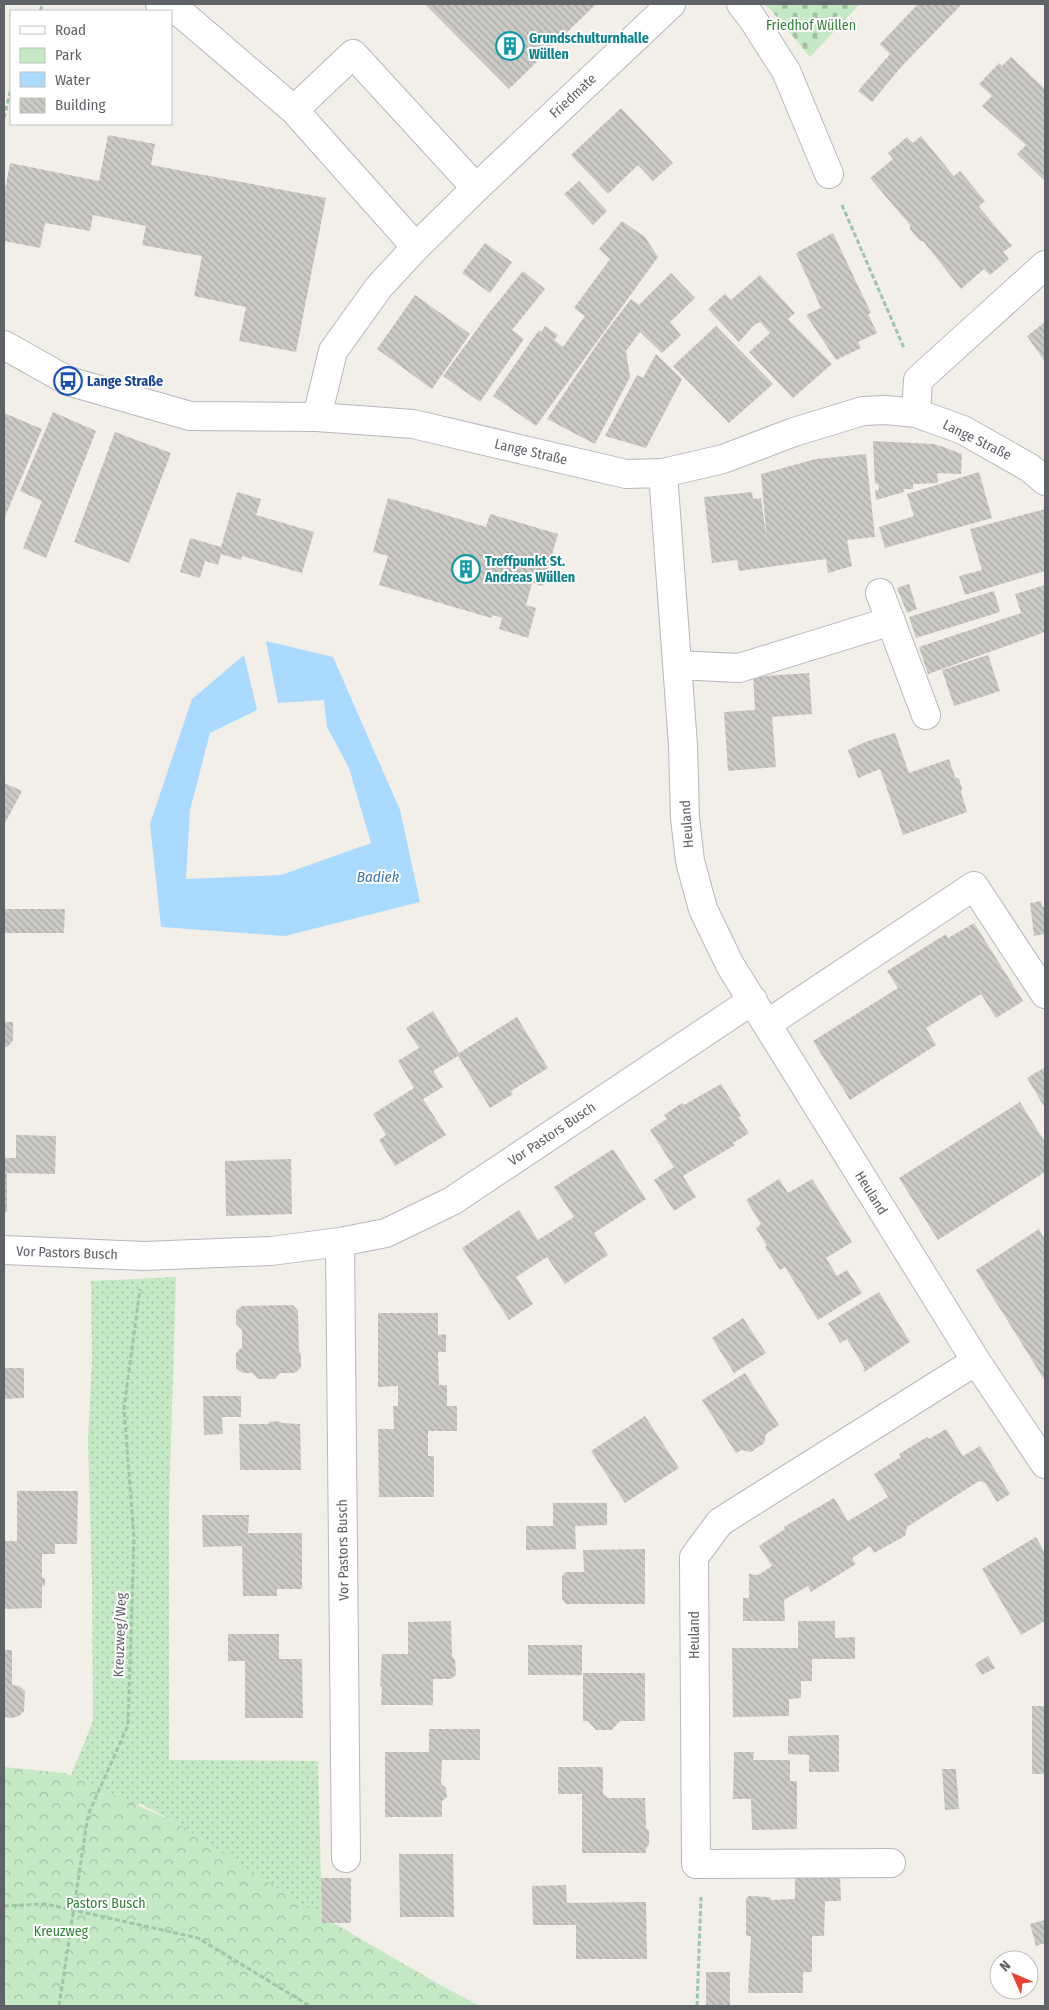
<svg xmlns="http://www.w3.org/2000/svg" width="1049" height="2010" viewBox="0 0 1049 2010" font-family="'Fira Sans Condensed',sans-serif">
<style>
.green{fill:url(#green-dots)}
.forest{fill:url(#forest-crowns)}
.cemetery{fill:url(#cemetery-stones)}
.water{fill:#aadaff}
.building{fill:url(#building-back-hatch)}
.lines{fill:none;stroke-linecap:round;stroke-linejoin:round}
.minor-casing{stroke:#b5b8bc;stroke-width:30}
.path{stroke:#9cc7a9;stroke-width:3;stroke-dasharray:5 2.5;stroke-linecap:butt}
.minor{stroke:#fff;stroke-width:28}
.labels{text-anchor:middle;dominant-baseline:central;stroke-width:4;stroke-linejoin:round;paint-order:stroke}
.park-label{font-size:14px;fill:#348238;stroke:#fff}
.culture-label{font-size:14px;font-weight:bold;fill:#0d838f;stroke:#fff;text-anchor:start}
.street-label{font-size:14px;fill:#5f6368;stroke:#fff}
.transit-label{font-size:14px;font-weight:bold;fill:#164399;stroke:#fff;text-anchor:start}
.water-label{font-size:15px;font-style:italic;fill:#4174aa;stroke:#fff}
</style>
<defs>
<pattern id="green-dots" width="8" height="8" patternUnits="userSpaceOnUse" patternTransform="scale(1.25)"><rect width="8" height="8" fill="#c5e8c5"/><path d="M2 2h.1M6 6h.1" fill="none" stroke="#a3c0a4" stroke-width="1.8" stroke-linecap="round"/></pattern>
<pattern id="forest-crowns" width="20" height="18" patternUnits="userSpaceOnUse" patternTransform="scale(1.25)"><rect width="20" height="18" fill="#c5e8c5"/><path d="M2 6a3 3 0 1 1 6 0M12 15a3 3 0 1 1 6 0" fill="none" stroke="#a3c0a4"/></pattern>
<pattern id="cemetery-stones" width="16" height="16" patternUnits="userSpaceOnUse" patternTransform="scale(1.25)"><rect width="16" height="16" fill="#c5e8c5"/><path d="M2 7V4a2 2 0 0 1 4 0v3zM10 15v-3a2 2 0 0 1 4 0v3z" fill="#a3c0a4"/></pattern>
<pattern id="building-back-hatch" width="6" height="6" patternUnits="userSpaceOnUse" patternTransform="scale(1.25)"><rect width="6" height="6" fill="#cccac5"/><path d="M-1 5l2 2M0 0l6 6M5-1l2 2" fill="none" stroke="#a9a8a4"/></pattern>
</defs>
<rect width="100%" height="100%" fill="#f1efe8"/>
<path class="green" d="M176,1277l-7,228v255l149,1 4,157 -147,-96 -36,-19 -33,203h-102v-131l59,-80 30,-74 -1,-139 -4,-142 4,-81 -1,-78z"/>
<path class="forest" d="M4,1767l61,6 110,49 138,89 127,74 40,21h-476z"/>
<path class="cemetery" d="M766,4h94l-50,53z"/>
<path class="water" d="M266,641l67,16 67,153 20,92 -135,34 -124,-9 -11,-103 42,-125 52,-44 13,55 -47,23 -20,77 -4,69 95,-4 90,-32 -22,-75 -22,-41 -3,-27 -46,3z"/>
<path class="building" d="M425,4h171l-87,85z
M918,4h44l-60,62 -30,36 -14,-11 32,-37 -10,-10z
M1011,57l34,32v92l-28,-27 9,-9 -44,-39 10,-10 -13,-12 20,-21 3,3z
M621,108l52,55 -20,18 -15,-16 -30,29 -37,-39z
M108,135l47,9 -4,21 175,33 -30,154 -57,-11 7,-34 -52,-11 8,-40 -60,-11 4,-19 -53,-11 -3,16 -45,-8 -5,25 -36,-7v-46l6,-32 89,18z
M921,136l31,38 2,2 6,-5 25,30 -6,5 1,2 32,38 -9,6 6,7 -19,16 -6,-6 -23,20 -38,-48h-3l-10,-12v-4l-40,-47 23,-19 -5,-6 19,-16 6,6z
M579,181l28,30 -14,14 -29,-31z
M622,221l23,16 13,20 -122,169 -43,-30 46,-66 2,2 4,-6 13,9 -4,5 9,7 22,-31 -11,-8 36,-49 -11,-10z
M833,233l38,80 -3,1 9,19 -19,9 3,6 -25,12 -30,-45 15,-7 -25,-55z
M485,243l27,19 -22,31 -28,-20z
M523,271l22,18 -33,41 12,9 -44,63 -37,-26 45,-62z
M671,273l24,25 -25,24 11,13 -19,18 -22,-21 -14,19 4,26 -35,67 -48,-25 57,-85 27,-35 8,6z
M760,275l35,38 -7,6 44,45 -39,34 -44,-46 21,-19 -10,-11 -6,3 -15,17 -31,-33 17,-15 6,6z
M415,295l55,39 -38,55 -55,-40z
M1045,322v40l-18,-26z
M716,326l57,58 -44,39 -56,-57z
M656,354l26,25 -36,69 -41,-12 32,-61 6,3z
M53,412l43,19 -50,127 -23,-10 19,-47 -22,-10z
M4,413l38,16 -38,90z
M115,432l56,21 -42,110 -55,-21z
M873,441l62,3 27,10 -1,20 -24,-1 1,10 -25,1v5h-10l1,3 -28,8 -1,-10h4l-1,-6h-3z
M866,454l9,83 -28,3 5,26 -24,7 -2,-14 -87,12 -2,-11 -25,3 -8,-66 48,-5 1,7 8,-1 6,43 -6,-67 55,-15z
M979,472l13,46 -107,30 -6,-21 35,-11 -7,-22z
M237,492l24,7 -5,16 58,17 -12,41 -60,-17 -1,4 -20,-6 -3,11 -13,-4 -5,17 -20,-6 10,-34 31,9z
M388,498l98,29 4,-13 68,20 -15,52 -11,-3 -6,22 10,3 -8,30 -29,-9 3,-11 -9,-3 -2,3 -112,-33 9,-29 -15,-4z
M1045,509v62l-80,24 -6,-19 23,-6 -12,-41z
M909,584l8,25 -10,4 -10,-25z
M1045,585v47l-117,42 -9,-27 102,-34 -6,-19z
M994,591l6,21 -84,26 -7,-21z
M988,655l12,36 -46,15 -12,-36z
M809,673l3,41 -40,3 4,50 -48,4 -4,-59 31,-2 -2,-33z
M895,733l14,40 40,-14 6,18 4,2 3,9 -1,4 6,20 -64,23 -23,-66 -22,9 -10,-28 17,-8z
M4,783l18,8 -18,34z
M1041,901l1,6 3,-1v28l-11,2 -4,-33z
M4,909h61l-1,24h-60z
M974,923l49,78 -27,17 -15,-24 -55,34 10,17 -86,55 -37,-59 85,-53 -11,-17 59,-37 2,4z
M433,1011l26,42 58,-36 31,51 -37,23 2,3 -23,14 -32,-52 -25,15 10,16 -20,12 23,36 -51,31 -16,-26 7,-5 -13,-21 41,-26 -16,-27 21,-13 -13,-20z
M4,1022h9v19l-6,6h-3z
M1045,1067v41l-18,-30z
M721,1084l20,32 -3,1 11,16 -16,10 2,2 -52,31 13,21 -22,14 -20,-31 20,-13 -24,-37 17,-11 -3,-4 18,-12 2,2z
M1020,1102l25,40v30l-107,68 -39,-62z
M16,1135l40,1 -1,38 -48,-1v39h-3v-54h12z
M613,1149l33,50 -52,34 14,22 -43,29 -18,-27 -31,20 17,27 -24,16 -47,-72 57,-38 19,30 19,-12 17,-11 -20,-30z
M291,1159l1,55 -66,2 -1,-55z
M779,1179l9,14 24,-14 40,63 -26,16 11,18 10,-6 15,23 -44,27 -33,-53 -5,3 -15,-23 2,-1 -11,-18 5,-4 -15,-24z
M1039,1229l6,10v142l-69,-111z
M879,1292l31,50 -46,30 -1,-2 2,-1 -18,-30 -7,4 -12,-20z
M293,1305l5,6 1,41 2,2v13l-6,6h-15l-5,6h-17l-6,-6h-10l-6,-5v-15l6,-6v-17l-6,-6v-13l6,-5z
M378,1313h60v22l8,-1v18h-8l1,33h8v21h10v25h-29v25h6v41h-55l-1,-68h16l-1,-23h5v-20l-20,1z
M743,1318l23,35 -32,20 -22,-35z
M4,1368h20v30l-20,1z
M745,1373l34,52 -13,9 -2,9 -13,9 -9,-2 -6,3 -34,-53z
M203,1396h38v21h-19l1,17 -19,1z
M645,1416l34,52 -54,35 -34,-52z
M279,1421l3,2 18,1 1,46h-61l-1,-46h29l2,-2z
M946,1429l17,27 17,-10 30,48 -13,8 -12,-19 -6,-2 -72,46 -2,9 -31,17 -4,-7 -18,12 4,6 -45,28 -3,-6 -24,14 1,21h-42v-23h6v-24l9,1 14,-9 -13,-20 26,-17 -1,-2 50,-29 14,23 40,-24 -14,-23 27,-17 -2,-3 28,-17 2,2z
M17,1491h61l-1,53h-22v10h-13v24h3v8l-3,-1v23l-38,1v-68h13z
M553,1503h54v22l-32,1 1,23 -50,1v-24h27z
M202,1515h47l-1,18h54v56h-25v7h-34l-1,-50 -39,1z
M1036,1537l9,16v68l-24,14 -39,-66z
M645,1549v55h-79l-4,-5v-23l4,-4h18l-1,-22z
M451,1621l1,35 3,4 1,15 -5,4h-18v26h-52l1,-18 -2,-1 2,-32h26v-32z
M798,1621h37v17l20,-1v22h-43v22h-11v17l-12,1v17l-56,1 -1,-69h66z
M228,1634h51v25h23l1,59h-58v-57h-17z
M528,1645h54v30h-54z
M4,1650h8v35l7,1 6,5 -1,20 -5,5 -7,2 -8,-1z
M988,1656l7,12 -13,7 -7,-11z
M583,1673h62v48h-25l-8,9h-16l-8,-9h-5z
M1032,1706h13v68h-13z
M429,1729h51v31h-38l-1,24 5,4 1,9 -5,4v16h-57v-65h44z
M839,1735v37h-30v-17l-21,-1v-18z
M734,1752h20l-1,8h37v21h7v48l-45,1 -1,-31h-18z
M558,1767h45v27l5,4h37l1,30 3,3v14l-3,3v5h-64v-59h-24z
M942,1769h14l3,40 -14,1z
M399,1854h54l1,63h-54z
M795,1876h45l1,25h-16l-1,35h-12v36h-9v21h-55l3,-57h-5v-37l3,-3 20,1 3,3 23,-1z
M321,1878h30v45h-29z
M566,1885l1,18 79,-1 1,57h-71v-34h-43l-1,-39z
M1045,1920v23l-9,3 -6,-22z
M706,1972h24v34h-24z"/>
<g class="lines">
<defs>
<path id="minor" d="M160,4l22,10 112,96 122,137
M741,4l11,14 34,53 43,103
M294,110l59,-56 123,134
M4,345l64,36 122,35 127,1 96,7 213,50 37,-1 60,-14 71,-27 69,-21 23,-1 30,3 47,17 67,38 15,13
M916,413l2,-33 127,-115
M317,417l16,-66 46,-64 37,-40 60,-59 195,-184
M663,473l20,272 2,73 5,43 13,48 27,56 246,396 69,103
M880,593l46,122
M677,665l62,3 152,-47
M767,1024l207,-138 71,108
M340,1242l6,616
M4,1250l140,6 127,-5 69,-9 46,-9 66,-32 301,-201
M891,1863l-195,1 -2,-307 26,-35 256,-161"/>
</defs>
<use href="#minor" class="minor-casing"/>
<path class="path" d="M40,11l3,-7
M4,118l7,-30
M842,205l62,143
M4,1906l42,-2 152,34 112,68
M59,2006l29,-191 40,-90 6,-187 -10,-130 16,-119
M697,2006l4,-109"/>
<use href="#minor" class="minor"/>
</g>
<defs>
<symbol id="building-ring" viewBox="-11 -11 22 22"><circle r="9.5" fill="#fff" stroke="#0f9aa8" stroke-width="1.5"/><path d="M-4-6H4V6H1V3H-1V6H-4ZM-2.5-4.3h1.7v1.8h-1.7ZM.8-4.3h1.7v1.8H.8ZM-2.5-1h1.7V.8h-1.7ZM.8-1h1.7V.8H.8Z" fill="#0f9aa8"/></symbol>
<symbol id="bus-ring" viewBox="-11 -11 22 22"><circle r="9.5" fill="#fff" stroke="#1a4fb4" stroke-width="1.5"/><path d="M-5-6H5V4H4V6H2V4H-2V6H-4V4H-5ZM-3.5-4V0h7V-4ZM-3.5 1.2v1.5H-2V1.2ZM2 1.2v1.5H3.5V1.2Z" fill="#1a4fb4"/></symbol>
</defs>
<g fill-rule="evenodd">
<use href="#building-ring" x="494" y="30" width="32" height="32"/>
<use href="#bus-ring" x="52" y="365" width="32" height="32"/>
<use href="#building-ring" x="450" y="553" width="32" height="32"/>
</g>
<g class="labels">
<g class="park-label">
<text x="811" y="25">Friedhof Wüllen</text>
<text x="106" y="1903">Pastors Busch</text>
<text x="61" y="1931">Kreuzweg</text>
</g>
<g class="culture-label">
<text x="529" y="38">Grundschulturnhalle<tspan x="529" dy="16">Wüllen</tspan></text>
<text x="485" y="561">Treffpunkt St.<tspan x="485" dy="16">Andreas Wüllen</tspan></text>
</g>
<g class="street-label">
<text transform="translate(573 96) rotate(-43)">Friedmate</text>
<text transform="translate(977 440) rotate(26)">Lange Straße</text>
<text transform="translate(531 452) rotate(13)">Lange Straße</text>
<text transform="translate(687 824) rotate(-94)">Heuland</text>
<text transform="translate(552 1134) rotate(-34)">Vor Pastors Busch</text>
<text transform="translate(871 1193) rotate(58)">Heuland</text>
<text transform="translate(67 1253) rotate(2)">Vor Pastors Busch</text>
<text transform="translate(343 1550) rotate(-91)">Vor Pastors Busch</text>
<text transform="translate(120 1635) rotate(-88)">Kreuzweg/Weg</text>
<text transform="translate(694 1635) rotate(-90)">Heuland</text>
</g>
<g class="transit-label">
<text x="87" y="381">Lange Straße</text>
</g>
<g class="water-label">
<text x="378" y="877">Badiek</text>
</g>
</g>
<rect width="1049" height="2010" fill="none" stroke="#5f6368" stroke-width="10"/>
<rect x="10" y="10" width="162" height="115" fill="#ffffff" stroke="#bfc1c3"/>
<rect x="20" y="26" width="25" height="8" fill="#ffffff" stroke="#bfc1c3"/>
<text x="55" y="35" font-size="15" fill="#5f6368">Road</text>
<rect x="20" y="48" width="25" height="15" fill="#c5e8c5" stroke="#bfc1c3"/>
<text x="55" y="60" font-size="15" fill="#5f6368">Park</text>
<rect x="20" y="72" width="25" height="15" fill="#aadaff" stroke="#bfc1c3"/>
<text x="55" y="85" font-size="15" fill="#5f6368">Water</text>
<rect x="20" y="98" width="25" height="15" fill="url(#building-back-hatch)" stroke="#bfc1c3"/>
<text x="55" y="110" font-size="15" fill="#5f6368">Building</text>
<g transform="translate(1014 1975) rotate(315)"><circle r="24" fill="#ffffff" stroke="#bfc1c3"/>
<path d="M0-4L9 19L0 12L-9 19Z" fill="#ea4335"/>
<text y="-8" font-size="14" font-weight="bold" text-anchor="middle" fill="#5f6368">N</text>
</g>
</svg>
